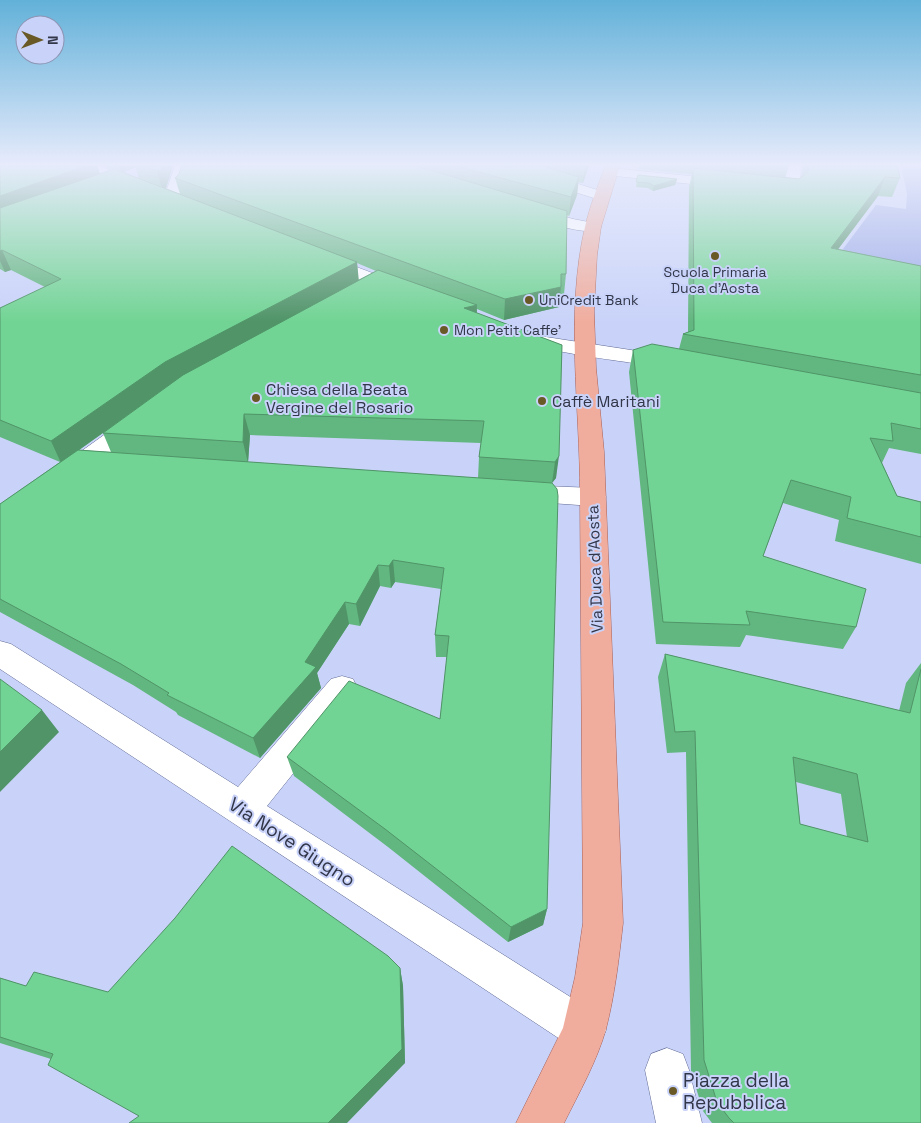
<svg xmlns="http://www.w3.org/2000/svg" width="921" height="1123" viewBox="0 0 921 1123" font-family="'Space Grotesk',sans-serif">
<style>
.green{fill:#9cabe7}
.lines{fill:none;stroke-linecap:round;stroke-linejoin:round}
.minor-casing{stroke:#606a94;stroke-width:1}
.major-casing{stroke:#a76057;stroke-width:1}
.minor{fill:#fff;fill-rule:evenodd}
.major{fill:#f0ad9e;fill-rule:evenodd}
.wall{fill:#62b67f;fill-rule:evenodd}
.shaded-wall{fill:#509468}
.building{fill:#72d494;stroke:#509468;fill-rule:evenodd}
.poi-dot{fill:#685926;stroke:#c9d3f9;stroke-width:2}
.labels{text-anchor:middle;dominant-baseline:central;stroke-width:4;stroke-linejoin:round;paint-order:stroke}
.far-poi-label{font-size:14px;fill:#323649;stroke:#c9d3f9;text-anchor:start}
.poi-label{font-size:16px;fill:#323649;stroke:#c9d3f9;text-anchor:start}
.street-label{font-size:16px;fill:#323649;stroke:#c9d3f9}
.near-street-label{font-size:19px;fill:#323649;stroke:#c9d3f9}
.near-poi-label{font-size:19px;fill:#323649;stroke:#c9d3f9;text-anchor:start}
</style>
<rect width="100%" height="100%" fill="#c9d3f9"/>
<path class="green" d="M901,165h20v124l-93,-20 48,-64 30,4 1,-15z"/>
<g class="lines">
<defs>
<path id="minor" d="M76,165h20l47,18 2,3 -2,3h-10l-55,-21z
M175,165h14l-7,27c-5,7 -18,9 -25,7l-3,-3 3,-3 10,-4z
M496,165h22l89,28 3,3 -3,3h-10l-99,-31z
M787,165h14l-1,26 -3,3 -5,2 -28,-4 -2,-3 2,-3h21z
M611,168l118,12 5,1 2,3 -2,3 -5,1 -123,-13 -2,-3 2,-3z
M530,207l43,12 26,5 2,3 -2,3c-20,5 -54,-9 -75,-15l-2,-3 2,-3z
M322,254l85,32 3,4 -3,4 -6,2 -6,-2 -79,-31 -3,-4 3,-4z
M525,330l21,7 124,19 7,2 3,4 -3,4 -7,2c-25,-4 -145,-17 -155,-32l3,-4z
M137,415l8,2 3,5 -3,5 -69,53 -9,2 -9,-2 -3,-6 3,-6 71,-51z
M522,485l71,3 9,3 4,6 -4,6 -9,3 -71,-5 -9,-2 -4,-6 4,-6z
M0,641l11,3 227,143 93,-108 11,-3 11,3 5,10 -5,10 -86,107 332,209 7,15 -7,15 -15,7 -15,-7 -569,-376z
M667,1048l16,6 6,16 13,53h-46l-11,-53 6,-16z"/>
<path id="major" d="M606,165h14l-19,62 -4,28 -3,56 2,57 8,84 19,471c-4,35 -8,71 -17,106 -9,32 -27,64 -42,94h-48l47,-95 12,-51 8,-54c-1,-143 -2,-286 -3,-429 0,-89 -15,-180 5,-267 5,-21 13,-42 21,-62z"/>
</defs>
<use href="#minor" class="minor-casing"/>
<use href="#major" class="major-casing"/>
<use href="#minor" class="minor"/>
<use href="#major" class="major"/>
</g>
<path class="wall" d="M0,165h97l3,9 13,-4 -12,-5h72l-7,23h-2l16,6 -5,-16 4,-4 3,-9h407l-6,18 -5,-1 -1,13 -8,21 -2,-1 -1,59 -2,20h-4l-1,13 -55,13 -27,-11v4l85,32 -6,133 -4,5 -5,426 -4,16 -35,17 -120,-95 -94,-71 -7,-19 153,-38 7,-62h-11l-1,-22 6,-46 -46,-7 -4,6 -11,-2 -20,40 -11,-2 -32,49 4,15 -61,70 -82,-43 -2,-3 -43,-27 -133,-73v-108l60,-42 -60,-25v-129l45,-21 -34,-17 -6,2 -5,-3zM136,167l3,12 -16,-7zM357,263l19,8 -18,9zM103,433l8,19 -32,-2zM250,435l231,8 -2,14 -1,21 -230,-16z
M640,165h149l-4,12 14,2 3,-3 1,-11h94l3,13 -8,19 -14,-1 -40,53 83,17v188l-32,-6 -7,15 15,33 24,6v62l-86,-23 4,-21 -56,-17 -20,53 93,71 -13,22 -97,-14 -6,12 -84,-3 -27,-272 4,-22 46,-1 4,-15 5,-2 1,-145 3,-13 -53,-5z
M638,175l39,4 -2,6 -22,6 -5,-3 -12,-1z
M665,654l234,57 7,-28 15,-20v460h-209l-9,-12 -12,-40 -5,-319 -19,1 -9,-76zM796,782l45,12 6,43 -47,-13z
M400,968l3,18 2,77 -266,53 -88,-57 -51,-16v-65l26,8 82,6z"/>
<path class="shaded-wall" d="M88,165h9l5,15 -102,37v-21z
M119,165h16l1,2 -15,6z
M162,165h11l-7,23 -4,1 -5,-18z
M585,165h4l-6,18z
M579,177l-2,18 -8,21 2,-19z
M885,177l-7,19 -54,72 7,-20z
M677,179l-2,6 -22,6 1,-5z
M2,250l9,20 -6,2 -5,-11v-10z
M357,262l2,20 -187,101 -111,80 -10,-22 114,-79z
M561,287l-2,20 -55,13 1,-21z
M477,305l-1,21 -12,-18z
M244,414l6,21 -2,28 -5,-21z
M559,456l-3,22 -4,5 3,-21z
M393,560l2,22 -4,6 -2,-22z
M378,565l2,21 -20,40 -4,-22z
M345,602l4,22 -32,49 4,15 -61,70 -7,-20z
M42,710l17,22 -59,60v-40z
M547,909l-4,16 -35,17 3,-15z
M400,968l3,18 2,77 -58,60h-19z"/>
<path class="building" d="M0,165h88l-88,31z
M141,165h21l-1,5 -4,1z
M182,165h231l154,46 -1,63h-5v13l-56,12 -330,-121 4,-4z
M453,165h87l39,12 -8,20z
M808,165h89l3,13 -15,-1 -54,71 90,18v109l-238,-41 11,-4 -1,-162 106,11 9,-7z
M114,169l243,93 -192,100 -114,79 -51,-21v-112l61,-29 -59,-29 -2,1v-43z
M638,175l39,4 -23,7 -5,-3 -13,-1z
M378,270l99,35 -13,3 98,37 -3,111 -4,6 -76,-5 5,-36 -240,-7 -1,28 -140,-9 80,-58z
M652,344l269,49v36l-30,-6 2,18 -23,-3 27,58 24,6v35l-74,-19 4,-21 -60,-17 -28,76 103,33 -10,38 -110,-16 4,14 -87,-3 -30,-272z
M78,450l474,33 5,6 1,7 -11,413 -36,18 -126,-98 -98,-72 62,-76 91,38 9,-83 -14,-1 9,-67 -51,-8 -4,6 -11,-1 -22,39 -11,-2 -40,60 11,5 -63,71 -86,-43 2,-2 -48,-29 -121,-65v-95z
M665,654l245,59 11,-44v454h-187l-5,-5 -12,-16 -13,-42 -9,-329 -20,1zM793,757l64,17 11,68 -68,-18z
M0,679l42,31 -42,42z
M232,846l156,110 12,12 2,81 -74,74h-199l10,-7 -91,-51 5,-11 -53,-17v-59l26,8 8,-14 74,20 67,-74z"/>
<linearGradient id="sky" x2="0" y2="1"><stop stop-color="#62b1d9"/><stop offset="0.51" stop-color="#e7ebfc"/><stop offset="1" stop-color="#e7ebfc" stop-opacity="0"/></linearGradient>
<rect width="921" height="322" fill="url(#sky)"/>
<g class="poi-dot">
<circle cx="715" cy="256" r="5"/>
<circle cx="529" cy="300" r="5"/>
<circle cx="444" cy="330" r="5"/>
<circle cx="256" cy="398" r="5"/>
<circle cx="542" cy="401" r="5"/>
<circle cx="673" cy="1091" r="5"/>
</g>
<g class="labels">
<g class="far-poi-label">
<text x="715" y="272" text-anchor="middle">Scuola Primaria<tspan x="715" dy="16">Duca d'Aosta</tspan></text>
<text x="539" y="300">UniCredit Bank</text>
<text x="454" y="330">Mon Petit Caffe'</text>
</g>
<g class="poi-label">
<text x="266" y="389">Chiesa della Beata<tspan x="266" dy="18">Vergine del Rosario</tspan></text>
<text x="552" y="401">Caffè Maritani</text>
</g>
<g class="street-label">
<text transform="translate(595 569) rotate(-92)">Via Duca d'Aosta</text>
</g>
<g class="near-street-label">
<text transform="translate(292 842) rotate(33)">Via Nove Giugno</text>
</g>
<g class="near-poi-label">
<text x="683" y="1080">Piazza della<tspan x="683" dy="22">Repubblica</tspan></text>
</g>
</g>
<g transform="translate(40 40) rotate(91)"><circle r="24" fill="#c9d3f9" stroke="#8d94b3"/>
<path d="M0-4L9 19L0 12L-9 19Z" fill="#685926"/>
<text y="-8" font-size="14" font-weight="bold" text-anchor="middle" fill="#323649">N</text>
</g>
</svg>
